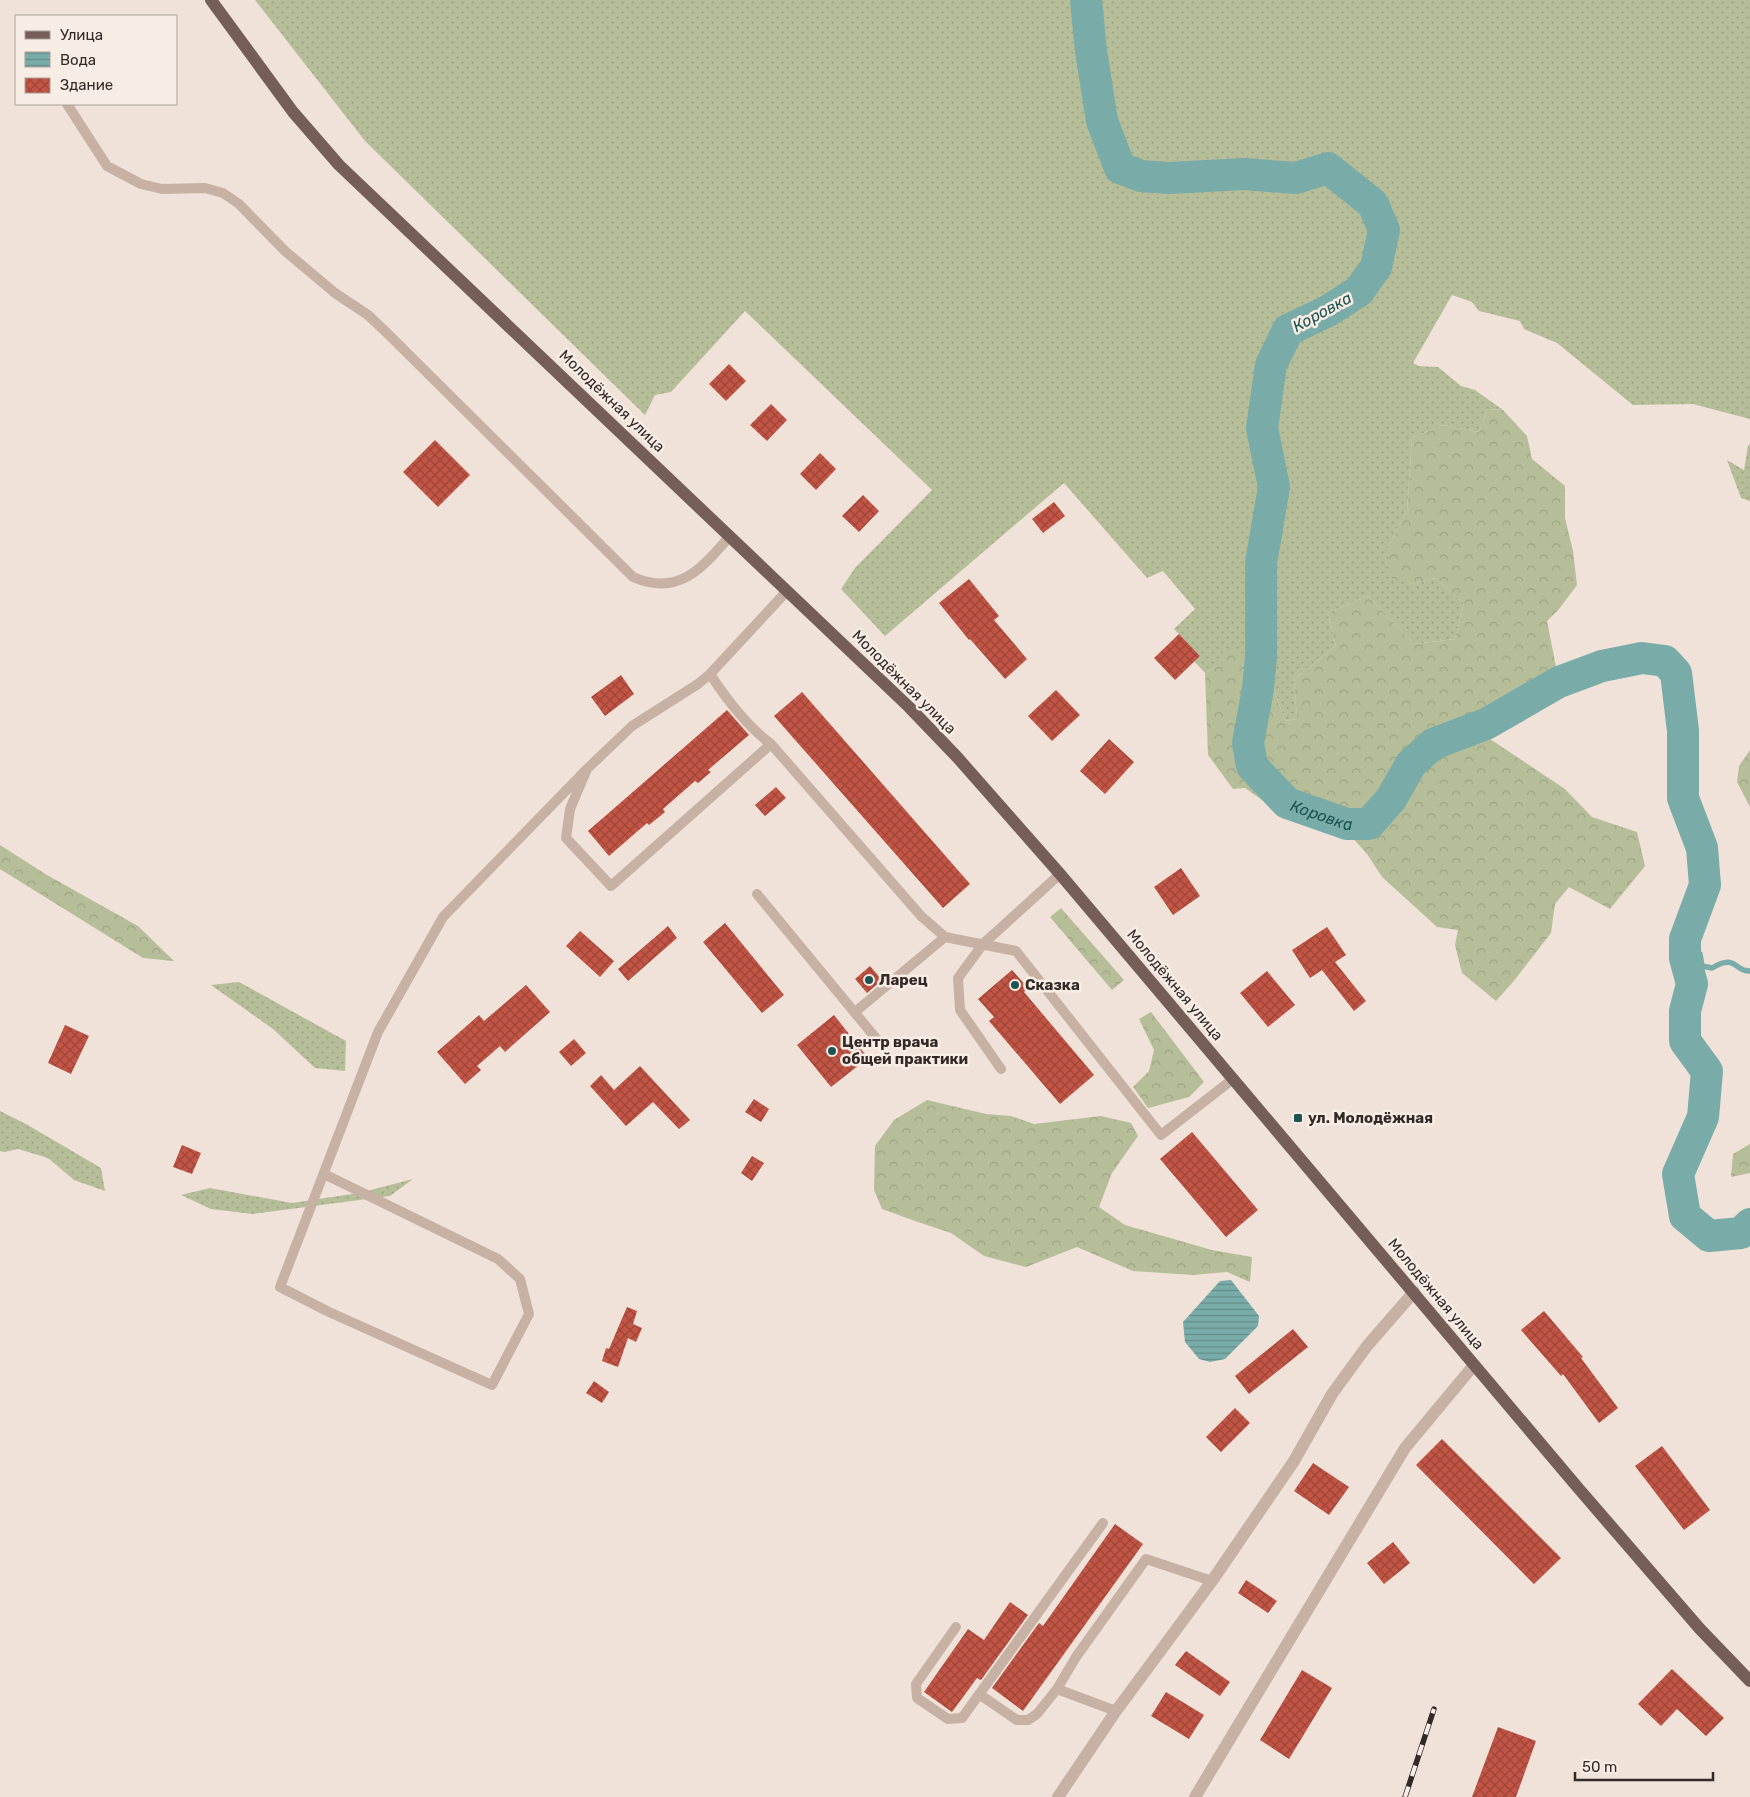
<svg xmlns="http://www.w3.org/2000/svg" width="1750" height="1797" viewBox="0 0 1750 1797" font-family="Rubik,sans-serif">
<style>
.grass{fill:url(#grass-dots)}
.forest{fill:url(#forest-crowns)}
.water{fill:url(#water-rules)}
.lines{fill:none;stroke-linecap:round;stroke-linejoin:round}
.stream{stroke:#79aca8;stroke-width:5.5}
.river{stroke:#79aca8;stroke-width:32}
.building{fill:url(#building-cross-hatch)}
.lane{stroke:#c7b1a5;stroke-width:10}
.street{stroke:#c7b1a5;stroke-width:12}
.primary{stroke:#755e57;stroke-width:12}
.rail-casing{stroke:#332926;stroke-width:5.5}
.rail{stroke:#f8ede4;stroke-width:4;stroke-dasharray:11;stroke-linecap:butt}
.poi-dot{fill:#1d5350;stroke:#f8ede4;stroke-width:2}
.labels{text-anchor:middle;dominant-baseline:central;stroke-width:5;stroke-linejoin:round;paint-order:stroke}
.street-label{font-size:15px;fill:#332926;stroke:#f8ede4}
.poi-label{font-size:15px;font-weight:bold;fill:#332926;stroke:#f8ede4;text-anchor:start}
.water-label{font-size:16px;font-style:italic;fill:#1d5350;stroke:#f8ede4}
</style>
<defs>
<pattern id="grass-dots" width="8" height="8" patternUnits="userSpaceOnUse" patternTransform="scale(1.25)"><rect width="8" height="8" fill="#b6be99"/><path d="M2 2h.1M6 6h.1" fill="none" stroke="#9da384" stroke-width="1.8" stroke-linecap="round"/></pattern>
<pattern id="forest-crowns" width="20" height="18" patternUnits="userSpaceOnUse" patternTransform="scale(1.25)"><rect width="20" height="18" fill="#b6be99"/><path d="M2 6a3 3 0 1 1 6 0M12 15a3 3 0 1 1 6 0" fill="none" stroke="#9da384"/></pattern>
<pattern id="water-rules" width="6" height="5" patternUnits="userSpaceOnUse" patternTransform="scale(1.25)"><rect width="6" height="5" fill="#79aca8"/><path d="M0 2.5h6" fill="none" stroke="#648c89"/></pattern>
<pattern id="building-cross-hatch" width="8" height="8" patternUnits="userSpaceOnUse" patternTransform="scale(1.25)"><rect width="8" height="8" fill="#c25545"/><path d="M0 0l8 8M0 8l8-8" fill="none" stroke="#9e4639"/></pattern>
</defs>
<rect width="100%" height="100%" fill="#f0e2d8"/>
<path class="grass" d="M255,0h1495v419l-57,-15 -60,1 -76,-62 -33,-14 -4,-8 -41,-10 -7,-9 -20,-7 -39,68 6,3 19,1 23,19 14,4 28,20 -16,-1 -8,23 -36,-7 -31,13 -5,73 -20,38 24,35 24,-6 29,25 -9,36 -41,5 -46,-48 -40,17 8,33 -42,33 3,40 -12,2 -16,-46 -8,-17 -44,8 -12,7 -11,-12 6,-5 -26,-27 21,-20 -32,-38 -16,7 -83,-95 -179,153 -44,-47 14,-21 77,-78 -187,-179 -74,81 -16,3 -10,20 -280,-274z
M1750,444v57l-9,-3 -14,-38 17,10 4,-24z
M239,982l107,59 -1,30 -30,-3 -42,-39 -62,-44z
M0,1111l26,13 75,44 4,23 -31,-11 -26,-22 -30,-9 -13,3 -5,-1z
M413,1179l-23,17 -137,18 -42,-5 -30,-14 29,-7 82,15 67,-10z"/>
<path class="forest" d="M1487,409l16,1 24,26 5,23 33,27v32l8,33 4,34 -18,24 -12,12 12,61 -12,-10 -72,49 15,18 75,50 27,28 45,15 8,34 -35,43 -41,-22 -14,17 -4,29 -38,49 -17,19 -34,-28 -7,-28 3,-15 -21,-3 -34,-31 -21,-19 -15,-23 -27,-30 -25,3 -36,-15 -34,-24 -12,1 -25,-34 -3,-82 12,-7 7,-16 37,7 8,18 16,46 12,-2 -3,-40 42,-33 -8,-33 40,-17 46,48 41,-5 9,-36 -29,-25 -24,6 -19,-5 -5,-30 20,-38 5,-73 31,-13 36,7z
M1750,750v57l-13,-25 2,-16z
M0,845l47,30 91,51 36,35 -31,-3 -143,-89z
M1061,908l63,72 -12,10 -62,-73z
M1151,1012l53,70 -15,15 -41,11 -15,-21 16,-16 5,-21 -15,-31z
M927,1100l59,14 25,2 23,8 67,-8 30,7 7,13 -26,37 -13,34 26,18 87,25 40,7 -2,25 -23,-10 -34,3 -60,-4 -56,-24 -51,20 -42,-11 -33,-23 -36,-12 -33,-12 -8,-19 1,-44 19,-26z
M1750,1144v29l-19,4 2,-23z"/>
<path class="water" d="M1231,1280l28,36 -1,10 -33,33 -15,3 -11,-3 -14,-17 -2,-20 37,-41z"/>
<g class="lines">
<path class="stream" d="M1685,958l8,-9 7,5 2,12 10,2c25,-15 22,4 38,3"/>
<path class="river" id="s1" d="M1086,0l5,51 11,70 18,47 21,8 28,2 75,-4 52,4 32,-10 45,36 11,26 -8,37 -17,24 -31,20 -40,19 -17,35 -9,63 12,59 -13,76v94l-3,32 -10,54 4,23 35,37 60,21h22l22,-25 20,-35 22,-20 53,-20 73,-42 43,-16 40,-8 23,3 11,12 7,58v67l19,50 3,37 -20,54v19l7,26 -7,27v30l22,30 -4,46 -25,57 7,42 24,20 32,-3 9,-9"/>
</g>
<path class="building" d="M729,364l17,17 -20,20 -17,-17z
M771,404l16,16 -20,21 -17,-16z
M435,440l35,35 -32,32 -35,-35z
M820,453l16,16 -20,21 -16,-16z
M863,495l16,16 -20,21 -17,-16z
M1054,502l11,14 -22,17 -11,-14z
M969,579l30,37 -5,4 33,39 -22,20 -35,-40 -1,1 -30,-37z
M1179,634l21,22 -25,24 -21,-22z
M621,675l13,19 -29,22 -14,-19z
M1056,690l24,25 -28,26 -24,-25z
M802,692l168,192 -27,24 -169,-192z
M727,710l22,25 -41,35 3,2 -13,11 -3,-2 -32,28 2,3 -16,13 -2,-2 -38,33 -21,-25z
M1109,739l25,23 -29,32 -25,-23z
M776,787l10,11 -21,18 -10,-11z
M1181,868l19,28 -27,19 -19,-28z
M725,923l59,72 -22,18 -59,-71z
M668,926l9,12 -49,43 -10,-12z
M1327,927l19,28 -11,7 31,39 -12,10 -32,-41 -12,8 -18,-28z
M580,931l34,30 -14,16 -34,-31z
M870,966l12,14 -15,13 -12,-14z
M1012,970l16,18 -4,4 70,83 -34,29 -71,-83 5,-4 -16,-18z
M1267,971l28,34 -27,22 -28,-34z
M526,985l24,27 -45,40 -5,-6 -23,20 4,4 -16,14 -28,-32 42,-37 5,6z
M834,1015l34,43 -37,29 -34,-42z
M65,1025l24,11 -18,38 -23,-11z
M574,1039l12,14 -15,13 -12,-14z
M640,1066l50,54 -11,9 -26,-27 -27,24 -36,-40 11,-11 13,15z
M754,1099l15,10 -8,13 -16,-10z
M1192,1132l66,78 -32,27 -66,-78z
M182,1145l19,8 -9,21 -19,-7z
M752,1156l12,7 -12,18 -11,-8z
M627,1307l10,4 -4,13 9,4 -6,14 -8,-4 -10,29 -16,-6 4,-13 3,1z
M1544,1311l39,46 -2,1 37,50 -19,15 -36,-49 -2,2 -40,-46z
M1293,1329l15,18 -59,47 -14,-18z
M594,1381l15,11 -7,11 -16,-10z
M1235,1408l15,15 -29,29 -15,-15z
M1442,1439l119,119 -27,26 -118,-119z
M1662,1446l48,64 -26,20 -49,-64z
M1313,1463l36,24 -20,28 -35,-24z
M1115,1524l28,20 -120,167 -31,-23 47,-65 4,3z
M1393,1542l17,21 -26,21 -17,-21z
M1246,1580l31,21 -9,12 -30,-20z
M1010,1602l18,13 -47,65 -4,-2 -25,34 -28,-20 44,-63 16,11z
M1186,1651l44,31 -10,14 -45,-31z
M1672,1669l52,49 -18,18 -29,-27 -16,17 -23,-22z
M1302,1670l30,18 -43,71 -29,-19z
M1166,1692l38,23 -15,24 -38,-23z
M1498,1727l38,14 -20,56h-44z"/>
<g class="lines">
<path class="lane" d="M67,104l40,62 34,18 21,5 43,-1 18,5 16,11 46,47 50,42 33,22 19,18 246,244c46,20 69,-9 97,-41
M710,674c17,26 37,52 61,70l150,172 24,21 -90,75
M771,744l-160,142 -45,-48 4,-29 17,-40 45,-43 66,-42 12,-10 77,-83
M757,894l122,148
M945,937l71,14 145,184 72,-56
M1001,1069l-41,-59 -2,-32 25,-34 77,-70
M324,1174l174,85 22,20 9,35 -37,71 -163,-73 -49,-25 98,-255 65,-115 144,-148
M956,1627l-40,57 1,14 31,21 14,-1 141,-195
M1057,1689l59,22
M979,1694l38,26h11l9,-6 20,-25 19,-32 70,-98 66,22"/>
<path class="street" d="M1058,1797l58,-86 96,-130 82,-120 38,-67 35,-48 47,-54
M1195,1797l210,-349 69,-83"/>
<path class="primary" d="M211,0l82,112 46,53 448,426 122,116 48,50 103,117 519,615 121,140 50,52"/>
<defs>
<path id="rail" d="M1405,1797l29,-88"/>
</defs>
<use href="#rail" class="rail-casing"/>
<use href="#rail" class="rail"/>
</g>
<g class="poi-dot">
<circle cx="869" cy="980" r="5"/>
<circle cx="1015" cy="985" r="5"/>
<circle cx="832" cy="1051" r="5"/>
<rect x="1293" y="1113" width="10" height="10" rx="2.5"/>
</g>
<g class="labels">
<g class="street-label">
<text transform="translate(612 401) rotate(44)">Молодёжная улица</text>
<text transform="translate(904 682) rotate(45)">Молодёжная улица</text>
<text transform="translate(1175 985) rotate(50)">Молодёжная улица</text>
<text transform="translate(1436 1294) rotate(50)">Молодёжная улица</text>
</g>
<g class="poi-label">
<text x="879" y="980">Ларец</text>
<text x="1025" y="985">Сказка</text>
<text x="842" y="1042">Центр врача<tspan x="842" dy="17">общей практики</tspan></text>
<text x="1308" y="1118">ул. Молодёжная</text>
</g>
<g class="water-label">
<text transform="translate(1322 312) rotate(-29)">Коровка</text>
<text stroke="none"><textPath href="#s1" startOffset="1150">Коровка</textPath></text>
</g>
</g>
<rect x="15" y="15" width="162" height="90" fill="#f8ede4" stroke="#a99f98"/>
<rect x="25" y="31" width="25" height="8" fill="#755e57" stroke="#a99f98"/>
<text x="60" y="40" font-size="15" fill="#332926">Улица</text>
<rect x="25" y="52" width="25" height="15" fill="url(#water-rules)" stroke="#a99f98"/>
<text x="60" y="65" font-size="15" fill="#332926">Вода</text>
<rect x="25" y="78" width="25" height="15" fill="url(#building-cross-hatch)" stroke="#a99f98"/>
<text x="60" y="90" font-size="15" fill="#332926">Здание</text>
<path d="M1575 1772v8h138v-8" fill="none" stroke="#332926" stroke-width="2.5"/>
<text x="1582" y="1772" font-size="15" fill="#332926" stroke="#f8ede4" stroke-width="4" paint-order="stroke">50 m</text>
</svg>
